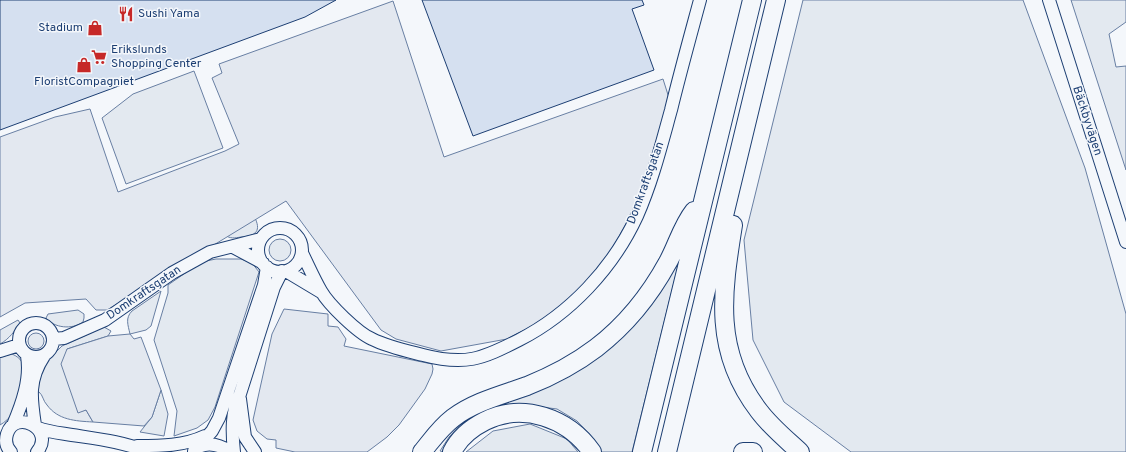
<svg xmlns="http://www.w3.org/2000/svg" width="1126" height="452" viewBox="0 0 1126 452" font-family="Overpass,sans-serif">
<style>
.green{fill:#e3e9f0;stroke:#687fa3}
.parking{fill:#e3e8f0;stroke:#687fa3}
.building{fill:#d5e0f0;stroke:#1d3f73}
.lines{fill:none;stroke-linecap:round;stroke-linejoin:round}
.minor-casing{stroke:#1d3f73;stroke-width:14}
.highway-casing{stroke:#1d3f73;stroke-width:20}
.minor{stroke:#f4f7fb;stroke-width:12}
.highway{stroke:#f4f7fb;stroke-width:18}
.labels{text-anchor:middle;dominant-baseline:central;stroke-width:3;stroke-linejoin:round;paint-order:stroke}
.poi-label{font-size:12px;fill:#1d3f73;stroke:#f4f7fb;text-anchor:start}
.street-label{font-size:12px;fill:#1d3f73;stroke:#f4f7fb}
</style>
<rect width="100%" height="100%" fill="#f4f7fb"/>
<path class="green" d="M803,0h220l62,168 41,146v138h-275l-67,-50 -31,-62 -9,-100z
M1071,0h55v22l-17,12 7,33 10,-1v104z
M194,71l29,77 -97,36 -24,-66 31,-24z
M254,216c8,15 2,20 -13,21 -6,1 -11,2 -16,-2z
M269 250a11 11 0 1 1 22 0a11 11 0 1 1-22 0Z
M680,258l-48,194h-31l-8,-14 -16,-17 -20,-12 -31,-4 -82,47 -4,-1 9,-14 12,-13 12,-8 25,-14 51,-17z
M216,259h25l11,4 7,9 -44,135 -7,13 -11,8 -23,8 3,-25 -23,-71 14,-47v-8l33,-23z
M161,291l-10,35 -5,4 -16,4c-2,-9 -5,-16 2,-23z
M78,310l6,4v4l-1,4c-11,8 -29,6 -37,-4l2,-4z
M18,320l2,3c-5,8 -11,16 -20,21v-14z
M104,327l7,4 -3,5 -41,13 11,63 8,-2 7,12c-18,-1 -35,-2 -46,-17 -4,-4 -4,-10 -8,-13h-2l-1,-10 11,-21 15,-15z
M28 341a8 8 0 1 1 16 0a8 8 0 1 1-16 0Z
M12,354c19,8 11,25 7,40 -2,6 -3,13 -6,18 -3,6 -8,10 -13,13v-68z
M161,390l7,24 -4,22 -24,-4 12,-15z
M530,424l37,15 11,13h-112l27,-21z"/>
<path class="parking" d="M393,1l51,156 219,-78 6,19 -26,88 -17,38 -17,30 -26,32 -23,20 -24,18 -29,15 -66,12 -45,-12 -15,-9 -95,-129 -179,109h-11l-10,-11 -61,4 -25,14v-180l55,-20 35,-8 28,83 107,-41 14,-7 -27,-66 10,-5 -3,-9z
M284,309l44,5v12l10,1 8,12 -2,7 88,18 1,5 -1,5 -7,15 -26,36 -12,12 -20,15h-72l-19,-4v-8l-9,-1 -10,-8 -4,-11 19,-86z
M130,334l4,5 7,-2 20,53 -9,27 -8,9 -51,-4 -7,-12 -8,3 -17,-49 6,-15 41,-13z"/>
<path class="building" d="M0,0h336l-31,17 -305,113z
M422,0h220l2,5 -12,4 22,61 -181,66z"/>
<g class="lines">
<defs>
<path id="minor" d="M1049,0l77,242
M258 250a22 22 0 1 1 44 0a22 22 0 1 1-44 0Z
M233,247l30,16
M302,253c6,12 12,26 19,38 8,14 37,42 51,48 16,8 35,12 51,16 42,11 59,4 96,-15 51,-26 94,-72 118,-124 15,-34 24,-70 34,-106 9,-37 19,-73 29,-110
M286,271l35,21
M19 340a17 17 0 1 1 34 0a17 17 0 1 1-34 0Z
M54,339l10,-1 41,-18 67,-47 38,-21 51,-13
M0,351l19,-6
M240,399l5,38 10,15
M13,425c9,-21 18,-46 14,-69
M35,425c-4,-26 -7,-45 9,-69
M38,428c11,4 22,5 34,7 26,4 52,7 76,17
M137,446c24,0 47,0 68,-10
M197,448c11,-7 23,-3 34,4
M194,451l18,-20 7,-13 45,-133 3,-18
M11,452c-5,-5 -6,-11 -4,-18 8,-26 49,-5 30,18
M234,452c-2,-19 -3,-40 6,-58l34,-107 8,-16"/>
<path id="highway" d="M733,225c-11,69 -20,126 26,186 12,16 27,28 41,41
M422,452c10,-12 18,-24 31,-34 21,-16 49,-23 74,-32 25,-10 48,-22 69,-38 30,-23 54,-53 72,-86 9,-16 14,-36 26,-51
M452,452c7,-14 19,-24 33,-31 38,-19 83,-3 107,31
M642,452l110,-452
M667,452l109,-452
M743,452h10"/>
</defs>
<use href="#minor" class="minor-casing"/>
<use href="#highway" class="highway-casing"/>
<use href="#minor" class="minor"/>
<use href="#highway" class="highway"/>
</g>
<defs>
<symbol id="restaurant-bare" viewBox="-9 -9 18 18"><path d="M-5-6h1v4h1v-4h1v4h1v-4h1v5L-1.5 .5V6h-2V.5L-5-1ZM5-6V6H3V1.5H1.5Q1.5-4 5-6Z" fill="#c62828" stroke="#f4f7fb" stroke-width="2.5" paint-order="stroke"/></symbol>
<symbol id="shop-bare" viewBox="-9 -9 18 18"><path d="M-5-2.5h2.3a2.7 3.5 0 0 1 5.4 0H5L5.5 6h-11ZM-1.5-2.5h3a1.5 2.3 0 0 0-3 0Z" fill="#c62828" stroke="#f4f7fb" stroke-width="2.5" paint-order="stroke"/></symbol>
<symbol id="supermarket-bare" viewBox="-9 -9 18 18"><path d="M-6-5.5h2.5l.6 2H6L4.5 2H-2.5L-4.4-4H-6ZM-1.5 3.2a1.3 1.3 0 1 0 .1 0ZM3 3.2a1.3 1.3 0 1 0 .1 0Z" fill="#c62828" stroke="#f4f7fb" stroke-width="2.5" paint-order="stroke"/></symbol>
</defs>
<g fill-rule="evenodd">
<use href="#restaurant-bare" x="115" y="3" width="22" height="22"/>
<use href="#shop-bare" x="84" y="17" width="22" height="22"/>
<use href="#supermarket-bare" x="88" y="46" width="22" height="22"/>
<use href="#shop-bare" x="73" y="54" width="22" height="22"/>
</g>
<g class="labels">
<g class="poi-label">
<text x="138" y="14">Sushi Yama</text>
<text x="83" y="28" text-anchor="end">Stadium</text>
<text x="111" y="50">Erikslunds<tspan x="111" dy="14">Shopping Center</tspan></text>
<text x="84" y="82" text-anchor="middle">FloristCompagniet</text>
</g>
<g class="street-label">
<text transform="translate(1087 121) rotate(72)">Bäckbyvägen</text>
<text transform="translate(646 183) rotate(-70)">Domkraftsgatan</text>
<text transform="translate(144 293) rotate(-34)">Domkraftsgatan</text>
</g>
</g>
</svg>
